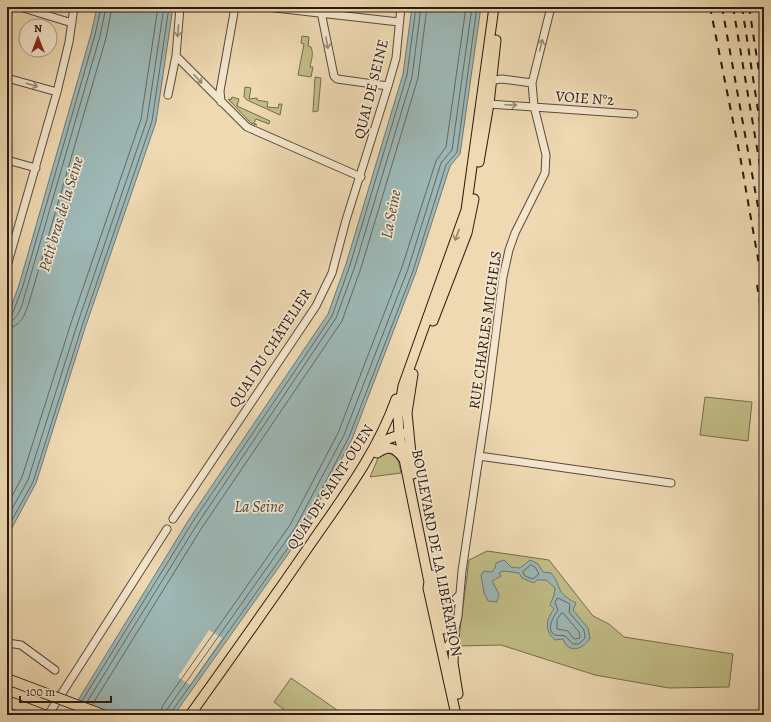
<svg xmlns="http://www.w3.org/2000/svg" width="771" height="722" viewBox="0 0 771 722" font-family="Alegreya,serif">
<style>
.green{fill:#c1bd87;stroke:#756b4c}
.water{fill:#9db8b6;stroke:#6f7874}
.pier{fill:#eed9b2}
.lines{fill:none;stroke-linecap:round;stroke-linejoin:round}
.shore{stroke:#636864;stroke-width:1}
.minor-casing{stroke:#5a493a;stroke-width:9}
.major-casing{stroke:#291912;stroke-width:11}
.highway-casing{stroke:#291912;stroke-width:12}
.minor{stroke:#f4e6cd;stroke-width:7}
.major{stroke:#eed9b2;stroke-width:9}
.highway{stroke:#eed9b2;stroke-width:10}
.rail{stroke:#291912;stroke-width:2;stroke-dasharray:7 7;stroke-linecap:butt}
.highway-bridge-casing{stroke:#291912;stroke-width:12;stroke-linecap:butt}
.highway-bridge{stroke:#eed9b2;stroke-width:10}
.oneway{stroke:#998a79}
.oneway2{stroke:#95836a}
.labels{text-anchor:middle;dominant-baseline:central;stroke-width:3.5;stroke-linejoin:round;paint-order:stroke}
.street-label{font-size:15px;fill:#291912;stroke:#f4e6cd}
.water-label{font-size:16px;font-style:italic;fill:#4c4943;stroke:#f4e6cd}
</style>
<rect width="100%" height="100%" fill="#eed9b2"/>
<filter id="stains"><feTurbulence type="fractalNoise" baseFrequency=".005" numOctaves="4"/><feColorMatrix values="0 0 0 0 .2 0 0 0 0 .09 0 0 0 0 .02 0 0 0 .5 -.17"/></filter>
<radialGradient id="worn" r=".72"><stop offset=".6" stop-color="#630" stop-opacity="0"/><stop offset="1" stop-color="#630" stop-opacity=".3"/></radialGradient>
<path class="green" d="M302,36l7,1 -1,9 3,1c3,7 0,14 -1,20h3l-2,10 -13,-2 6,-31 -3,-1z
M315,77l6,1 -3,33 -5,1z
M245,87l6,1 -2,11 8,-1v2l11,2 -1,5 11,1 1,-4h3l-2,11 -33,-15 -3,-3z
M232,97l7,2 -2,7 33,15 -1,3 -13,-5 -2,4 3,2 -6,-2 -23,-24 3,1z
M705,397l47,5 -4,39 -48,-6z
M387,453c11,2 12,9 14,20l-31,4 9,-21z
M487,551l62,9 44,56 16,8 15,13 109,17 -4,33 -60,1 -74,-13 -94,-30 -43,1 11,-86z
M291,678l46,32 -3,5h-43l-17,-13z"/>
<path class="water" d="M97,7h76l-17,115 -71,206 -49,155 -29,54v-219l12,-33 72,-251z
M412,7h69l-21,147 -10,12 -34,106 -64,167 -49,94 -129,182h-105l119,-194 140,-207 18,-50 57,-190z
M504,560l7,7 9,1 10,-8 8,4 5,8 8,1c6,7 6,10 9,17 3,6 10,10 16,13l-3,7 15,18 2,10c-7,12 -22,16 -27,1l-8,1c-11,-9 -9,-21 -1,-31l-4,-4 4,-10 1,-7 -9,-8h-9l-3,3 -12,-5 -3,-5 -16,-2 -4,2 2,3 -9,5 7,13 -2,8 -9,-1 -4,-8 -3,-18 3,-4 8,1 3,-4 1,-5z"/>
<path class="pier" d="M209,630l13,8 -32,47 -12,-8z"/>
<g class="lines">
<path class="shore" d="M7,317l5,-2 11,-29 72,-251 6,-28
M7,322c14,-1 16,-24 20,-34l73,-252 6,-29
M7,328c18,-1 21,-24 26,-39l73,-251 6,-31
M7,506l15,-29 49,-154 70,-204 17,-112
M7,518l21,-38 49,-155 70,-205 17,-113
M7,529l26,-47 49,-156 70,-205 17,-114
M531,565l4,2 4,7 -6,5 -8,-3 -2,-4z
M558,598l12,6 -1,8 15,18 1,8 -6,6h-6l-8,-8c-2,-1 -7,0 -10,-1 -10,-5 -1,-19 3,-25l-3,-7z
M562,613l2,1 15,18 1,6 -6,1 -6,-8 -11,-2v-9z
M82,701l110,-178 140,-207 18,-51 57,-190 9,-68
M87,702l109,-176 140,-208 19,-52 57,-189 9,-70
M92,705l109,-176 141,-208 19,-53 57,-190 9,-71
M160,715l3,-10 127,-180 48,-92 64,-166 34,-106 10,-14 20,-140
M166,715l2,-7 127,-180 49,-93 64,-166 33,-106 11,-13 20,-143
M171,715l1,-4 128,-180 49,-94 64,-166 33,-106 11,-13 20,-145"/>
<defs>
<path id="minor" d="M20,7l52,16
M266,7l133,15
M320,7l14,69 3,3 51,7
M7,17l2,-10
M176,56l71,71 114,50
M7,78l50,14
M487,81l15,-2 30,4
M168,95l8,-39 4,-49
M221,102l-1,-11 15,-84
M489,104l145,10
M7,160l29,8
M7,266l50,-174 12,-50 5,-35
M479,456l192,27
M173,519l143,-213 16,-33 14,-53 42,-134 8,-28 5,-51
M435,610l14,-4 10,-11
M7,643l14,2 34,25
M447,647l6,-9 5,-22 4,-45 25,-168 16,-126 6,-27 6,-17 30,-60 1,-18 -12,-49 -2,-23 19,-76
M48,715l119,-186"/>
<path id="major" d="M479,162l10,-58 7,-64
M433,321l34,-88 7,-34
M413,374l-6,39 6,61
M376,451l12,-12 17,-6
M377,453c11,-8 18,-6 26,5
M432,575l12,54
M454,636l-1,27 5,31
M190,715c41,-57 82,-115 122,-173 32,-46 65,-90 84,-143
M456,715l-28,-127 1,-6 -30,-148 -1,-19 5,-29 63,-176 28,-203"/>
<path id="highway" d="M7,701l37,14"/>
</defs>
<use href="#minor" class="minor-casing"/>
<use href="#major" class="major-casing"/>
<use href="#highway" class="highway-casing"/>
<use href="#minor" class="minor"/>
<use href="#major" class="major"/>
<use href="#highway" class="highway"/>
<path class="rail" d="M710,7l30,149 24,137
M722,7l42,233
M733,7l31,182
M742,7l22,142
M749,7l15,97
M757,285l7,42"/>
<defs>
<path id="highway-bridge" d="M7,679l96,36"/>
</defs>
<use href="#highway-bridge" class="highway-bridge-casing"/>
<use href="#highway-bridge" class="highway-bridge"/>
</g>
<defs><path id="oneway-shaft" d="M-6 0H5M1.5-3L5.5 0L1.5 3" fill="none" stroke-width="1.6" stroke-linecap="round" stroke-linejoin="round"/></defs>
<g class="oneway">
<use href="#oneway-shaft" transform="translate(178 31) rotate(95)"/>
<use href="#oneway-shaft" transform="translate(327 43) rotate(80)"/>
<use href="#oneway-shaft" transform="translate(541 45) rotate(-77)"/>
<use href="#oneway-shaft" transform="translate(198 79) rotate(47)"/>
<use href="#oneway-shaft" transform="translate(32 85) rotate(16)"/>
<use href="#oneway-shaft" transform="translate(511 105) rotate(2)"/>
</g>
<use class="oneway2" href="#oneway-shaft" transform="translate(457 235) rotate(110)"/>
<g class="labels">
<g class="street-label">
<text transform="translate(371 89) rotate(-76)">QUAI DE SEINE</text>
<text transform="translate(585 98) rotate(4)">VOIE N°2</text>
<text transform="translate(485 330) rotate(-82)">RUE CHARLES MICHELS</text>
<text transform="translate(270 348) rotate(-57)">QUAI DU CHÂTELIER</text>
<text transform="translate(330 487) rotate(-57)">QUAI DE SAINT-OUEN</text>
<text transform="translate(437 553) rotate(79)">BOULEVARD DE LA LIBÉRATION</text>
</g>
<g class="water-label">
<text transform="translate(61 214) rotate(-73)">Petit bras de la Seine</text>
<text transform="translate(391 214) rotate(-79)">La Seine</text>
<text x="259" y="507">La Seine</text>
</g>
</g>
<rect width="771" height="722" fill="none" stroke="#eed9b2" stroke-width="24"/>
<rect x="8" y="8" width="755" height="706" fill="none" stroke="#291912" stroke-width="2"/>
<rect x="12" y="12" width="747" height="698" fill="none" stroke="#291912"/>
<g transform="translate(38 38)"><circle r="19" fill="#f4e6cd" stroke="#a39482"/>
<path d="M0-3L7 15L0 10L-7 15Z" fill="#8f2418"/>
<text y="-6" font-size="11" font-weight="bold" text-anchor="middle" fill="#291912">N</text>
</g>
<path d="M20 696v6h91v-6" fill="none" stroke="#291912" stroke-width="2"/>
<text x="26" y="696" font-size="12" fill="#291912" stroke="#f4e6cd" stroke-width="3" paint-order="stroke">100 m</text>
<rect width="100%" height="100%" filter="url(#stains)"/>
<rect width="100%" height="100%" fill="url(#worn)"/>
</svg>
